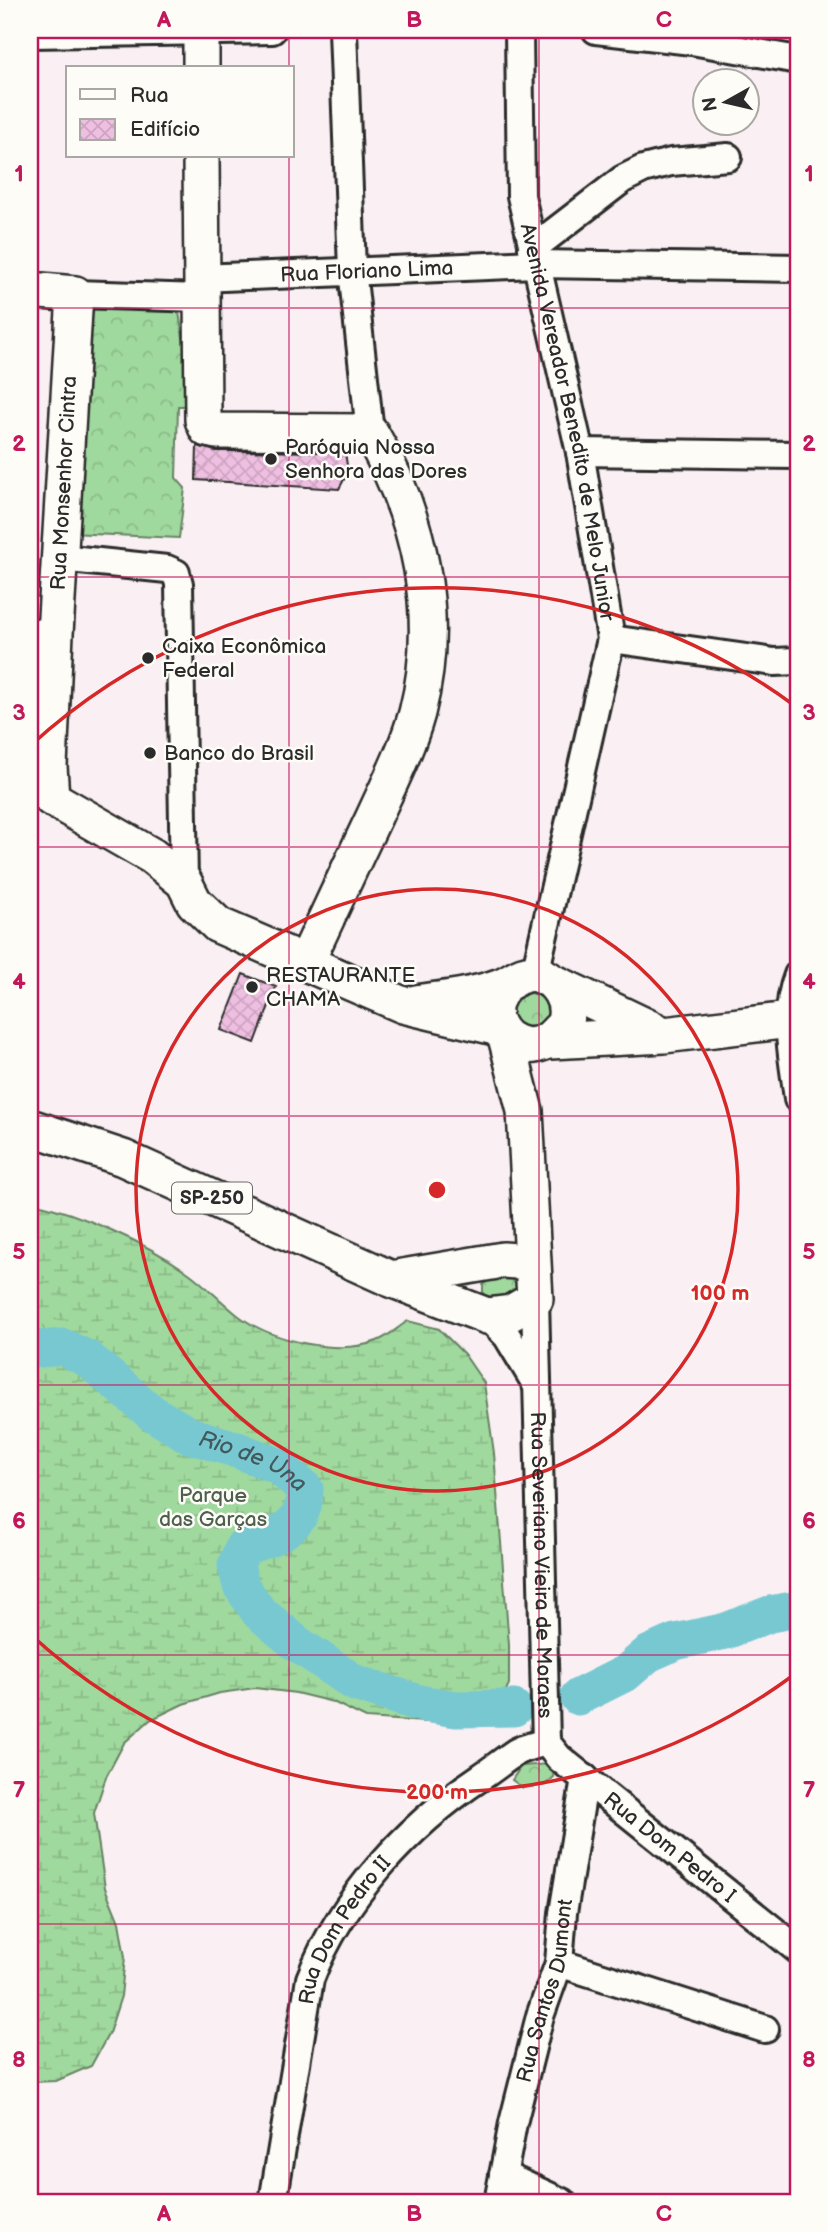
<svg xmlns="http://www.w3.org/2000/svg" width="828" height="2232" viewBox="0 0 828 2232" font-family="'Balsamiq Sans',sans-serif">
<style>
.forest{fill:url(#forest-crowns);stroke:#668264;stroke-width:2}
.wetland{fill:url(#wetland-marsh);stroke:#668264;stroke-width:2}
.lines{fill:none;stroke-linecap:round;stroke-linejoin:round}
.river{stroke:#78c8d2;stroke-width:37}
.building{fill:url(#building-cross-hatch);stroke:#2b2b2b;stroke-width:2}
.minor-casing{stroke:#2b2b2b;stroke-width:32}
.major-casing{stroke:#2b2b2b;stroke-width:40}
.minor{stroke:#fdfcf7;stroke-width:26}
.major{stroke:#fdfcf7;stroke-width:35}
.grid{fill:none;stroke:#c2185b;stroke-width:2;stroke-opacity:0.55}
.ring{fill:none;stroke:#d62828;stroke-width:3.5}
.poi-dot{fill:#2b2b2b;stroke:#fdfcf7;stroke-width:2.5}
.labels{text-anchor:middle;dominant-baseline:central;stroke-width:5;stroke-linejoin:round;paint-order:stroke}
.shield{fill:#fdfcf7;stroke:#6a6a68;stroke-width:2}
.shield-label{font-size:19px;font-weight:bold;fill:#2b2b2b}
.street-label{font-size:21px;fill:#2b2b2b;stroke:#fdfcf7}
.poi-label{font-size:21px;fill:#2b2b2b;stroke:#fdfcf7;text-anchor:start}
.park-label{font-size:21px;fill:#4e5f4e;stroke:#fdfcf7}
.water-label{font-size:23px;font-style:italic;fill:#425a5d;stroke:#fdfcf7}
.centre{fill:#d62828;stroke:#fdfcf7;stroke-width:3.5}
.ring-label{font-size:21px;text-anchor:middle;font-weight:bold;fill:#d62828;stroke:#fdfcf7;stroke-width:5;stroke-linejoin:round;paint-order:stroke}
.neatline{fill:none;stroke:#c2185b;stroke-width:2.5}
.grid-label{font-size:23px;text-anchor:middle;font-weight:bold;fill:#c2185b}
</style>
<defs>
<pattern id="forest-crowns" width="20" height="18" patternUnits="userSpaceOnUse" patternTransform="scale(1.75)"><rect width="20" height="18" fill="#a0d99e"/><path d="M2 6a3 3 0 1 1 6 0M12 15a3 3 0 1 1 6 0" fill="none" stroke="#8aba88"/></pattern>
<pattern id="wetland-marsh" width="20" height="14" patternUnits="userSpaceOnUse" patternTransform="scale(1.75)"><rect width="20" height="14" fill="#a0d99e"/><path d="M1 5h8M5 5V1M11 12h8M15 12V8" fill="none" stroke="#8aba88"/></pattern>
<pattern id="building-cross-hatch" width="8" height="8" patternUnits="userSpaceOnUse" patternTransform="scale(1.75)"><rect width="8" height="8" fill="#efbfe1"/><path d="M0 0l8 8M0 8l8-8" fill="none" stroke="#cda4c1"/></pattern>
</defs>
<rect width="100%" height="100%" fill="#faf0f3"/>
<filter id="ink" filterUnits="userSpaceOnUse"><feTurbulence type="fractalNoise" baseFrequency=".0143" numOctaves="2"/><feDisplacementMap in="SourceGraphic" scale="14" xChannelSelector="R" yChannelSelector="G"/><feConvolveMatrix kernelMatrix="1 2 1 2 8 2 1 2 1" color-interpolation-filters="sRGB"/></filter>
<g filter="url(#ink)">
<path class="forest" d="M79,300l99,6 16,100h-16l-2,72 9,10 -6,50 -109,-5z
M530,993c16,3 19,12 21,26l-18,17 -24,-17 4,-17 10,-8z
M509,1276l7,8 1,11 -11,11 -23,-10v-10l2,-6z
M550,1764l4,13 -9,8 -22,3 -11,-8 9,-14z"/>
<path class="wetland" d="M30,1202c50,12 113,39 156,69 19,13 35,31 53,45 33,25 99,40 138,25 11,-4 21,-14 31,-20l31,8 25,25 20,29 10,70 15,192v39l-18,39 -36,1 -89,-6 -33,-16 -37,-9 -41,-5 -35,5 -37,11 -33,16 -26,23 -18,34 -12,36 11,75 14,34 6,35 -4,39 -12,37 -18,33 -35,15 -26,1z"/>
<g class="lines">
<g class="river">
<path id="s1" d="M30,1350l33,-3 25,12 64,54 37,22 46,14 43,17 27,23c-1,5 0,12 -2,17 -6,25 -39,35 -60,41l-7,18 5,21 18,26 37,31 59,40 64,20 37,6 58,-1"/>
<path d="M578,1697l48,-24 22,-19 27,-12 51,-11 44,-17 28,-5"/>
</g>
</g>
<path class="building" d="M197,446l19,5 129,1 3,20 -9,17 -143,-9z
M243,974l33,13 -21,56 -34,-13z"/>
<g class="lines">
<defs>
<g id="minor">
<path d="M343,30l9,240 18,162"/>
<path id="s2" d="M519,30l2,166 59,256 31,187 -76,335"/>
<path d="M596,30l96,11 106,19"/>
<path d="M30,34l242,-4"/>
<path d="M532,249l91,-70 20,-10 28,-7 57,-5"/>
<path id="s3" d="M201,278l334,-14 263,4"/>
<path d="M75,294l126,4"/>
<path d="M580,452l218,3"/>
<path d="M60,558l107,11 9,4 3,11 5,298"/>
<path d="M30,632l25,2"/>
<path d="M611,639l163,23 24,-1"/>
<path d="M798,975c-16,40 -5,83 0,124"/>
<path id="s4" d="M535,1299l11,443"/>
<path d="M487,1316l20,20 29,48"/>
<path id="s5" d="M546,1742l13,16 239,192"/>
<path d="M559,1963l206,66"/>
<path d="M503,2175l59,27"/>
<path id="s6" d="M273,2202l37,-223c31,-81 99,-154 171,-202 12,-8 23,-17 35,-25 9,-5 21,-7 30,-10"/>
<path id="s7" d="M498,2202l15,-79 27,-107 19,-53 4,-50 22,-135"/>
</g>
<path id="major" d="M201,68v-38
M201,156l2,264 4,9 9,2 154,1c50,84 72,184 47,281 -10,36 -28,71 -43,104 -23,48 -45,96 -68,145
M30,290l45,4 -20,340 -6,132 2,32
M51,798l101,58 32,26 10,20 24,23 185,80 96,23
M555,983l109,52
M416,1003c27,-4 59,-7 85,-17 12,-4 20,-15 35,-12 21,4 36,29 28,50 -1,3 -5,5 -7,8 -24,28 -66,9 -63,-26 1,-6 6,-14 9,-20
M550,1041l114,-6 134,-16
M30,1127l93,31 268,121 96,37 24,-3 24,-14 -10,-188 -19,-74
M391,1279l112,-19 14,1 16,6"/>
</defs>
<use href="#minor" class="minor-casing"/>
<use href="#major" class="major-casing"/>
<use href="#minor" class="minor"/>
<use href="#major" class="major"/>
</g>
</g>
<path class="grid" d="M289,30v38M539,30v2172M289,156v2046M30,308h768M30,577h768M30,847h768M30,1116h768M30,1385h768M30,1655h768M30,1924h768"/>
<g class="ring">
<circle cx="437" cy="1190" r="301"/>
<path d="M795 1674A602 602 0 0 1 30 1634M30 746A602 602 0 0 1 795 706"/>
</g>
<g class="poi-dot">
<circle cx="271" cy="459" r="7"/>
<circle cx="148" cy="658" r="7"/>
<circle cx="150" cy="753" r="7"/>
<circle cx="252" cy="987" r="7"/>
</g>
<g class="labels">
<rect class="shield" x="172" y="1182.5" width="80" height="31" rx="5"/>
<g class="shield-label">
<text x="212" y="1198">SP-250</text>
</g>
<g class="street-label">
<text stroke="none"><textPath href="#s3" startOffset="166">Rua Floriano Lima</textPath></text>
<text stroke="none"><textPath href="#s2" startOffset="397">Avenida Vereador Benedito de Melo Junior</textPath></text>
<text transform="translate(64 483) rotate(-87)">Rua Monsenhor Cintra</text>
<text stroke="none"><textPath href="#s4" startOffset="266">Rua Severiano Vieira de Moraes</textPath></text>
<text stroke="none"><textPath href="#s5" startOffset="163">Rua Dom Pedro I</textPath></text>
<text stroke="none"><textPath href="#s6" startOffset="285">Rua Dom Pedro II</textPath></text>
<text stroke="none"><textPath href="#s7" startOffset="217">Rua Santos Dumont</textPath></text>
</g>
<g class="poi-label">
<text x="285" y="447">Paróquia Nossa<tspan x="285" dy="24">Senhora das Dores</tspan></text>
<text x="162" y="646">Caixa Econômica<tspan x="162" dy="24">Federal</tspan></text>
<text x="164" y="753">Banco do Brasil</text>
<text x="266" y="975">RESTAURANTE<tspan x="266" dy="24">CHAMA</tspan></text>
</g>
<g class="park-label">
<text x="213" y="1495">Parque<tspan x="213" dy="24">das Garças</tspan></text>
</g>
<g class="water-label">
<text stroke="none"><textPath href="#s1" startOffset="257">Rio de Una</textPath></text>
</g>
</g>
<circle cx="437" cy="1190" r="10" class="centre"/>
<g class="ring-label">
<text x="720" y="1300">100 m</text>
<text x="437" y="1799">200 m</text>
</g>
<rect width="828" height="2232" fill="none" stroke="#fdfcf7" stroke-width="77"/>
<rect x="66" y="66" width="228" height="91" fill="#fdfcf7" stroke="#a9a8a5" stroke-width="2"/>
<rect x="80" y="89" width="35" height="10" fill="#fdfcf7" stroke="#a9a8a5" stroke-width="2"/>
<text x="130" y="102" font-size="21" fill="#2b2b2b">Rua</text>
<rect x="80" y="119" width="35" height="21" fill="url(#building-cross-hatch)" stroke="#a9a8a5" stroke-width="2"/>
<text x="130" y="136" font-size="21" fill="#2b2b2b">Edifício</text>
<g transform="translate(726 102) rotate(262)"><circle r="33" fill="#fdfcf7" stroke="#a9a8a5" stroke-width="2"/>
<path d="M0-5L12 26L0 18L-12 26Z" fill="#2b2b2b"/>
<text y="-10" font-size="19" font-weight="bold" text-anchor="middle" fill="#2b2b2b">N</text>
</g>
<rect x="38" y="38" width="752" height="2156" class="neatline"/>
<g class="grid-label">
<text x="164" y="27">A</text>
<text x="414" y="27">B</text>
<text x="664" y="27">C</text>
<text x="19" y="181">1</text>
<text x="809" y="181">1</text>
<text x="19" y="451">2</text>
<text x="809" y="451">2</text>
<text x="19" y="720">3</text>
<text x="809" y="720">3</text>
<text x="19" y="989">4</text>
<text x="809" y="989">4</text>
<text x="19" y="1259">5</text>
<text x="809" y="1259">5</text>
<text x="19" y="1528">6</text>
<text x="809" y="1528">6</text>
<text x="19" y="1797">7</text>
<text x="809" y="1797">7</text>
<text x="19" y="2067">8</text>
<text x="809" y="2067">8</text>
<text x="164" y="2221">A</text>
<text x="414" y="2221">B</text>
<text x="664" y="2221">C</text>
</g>
</svg>
